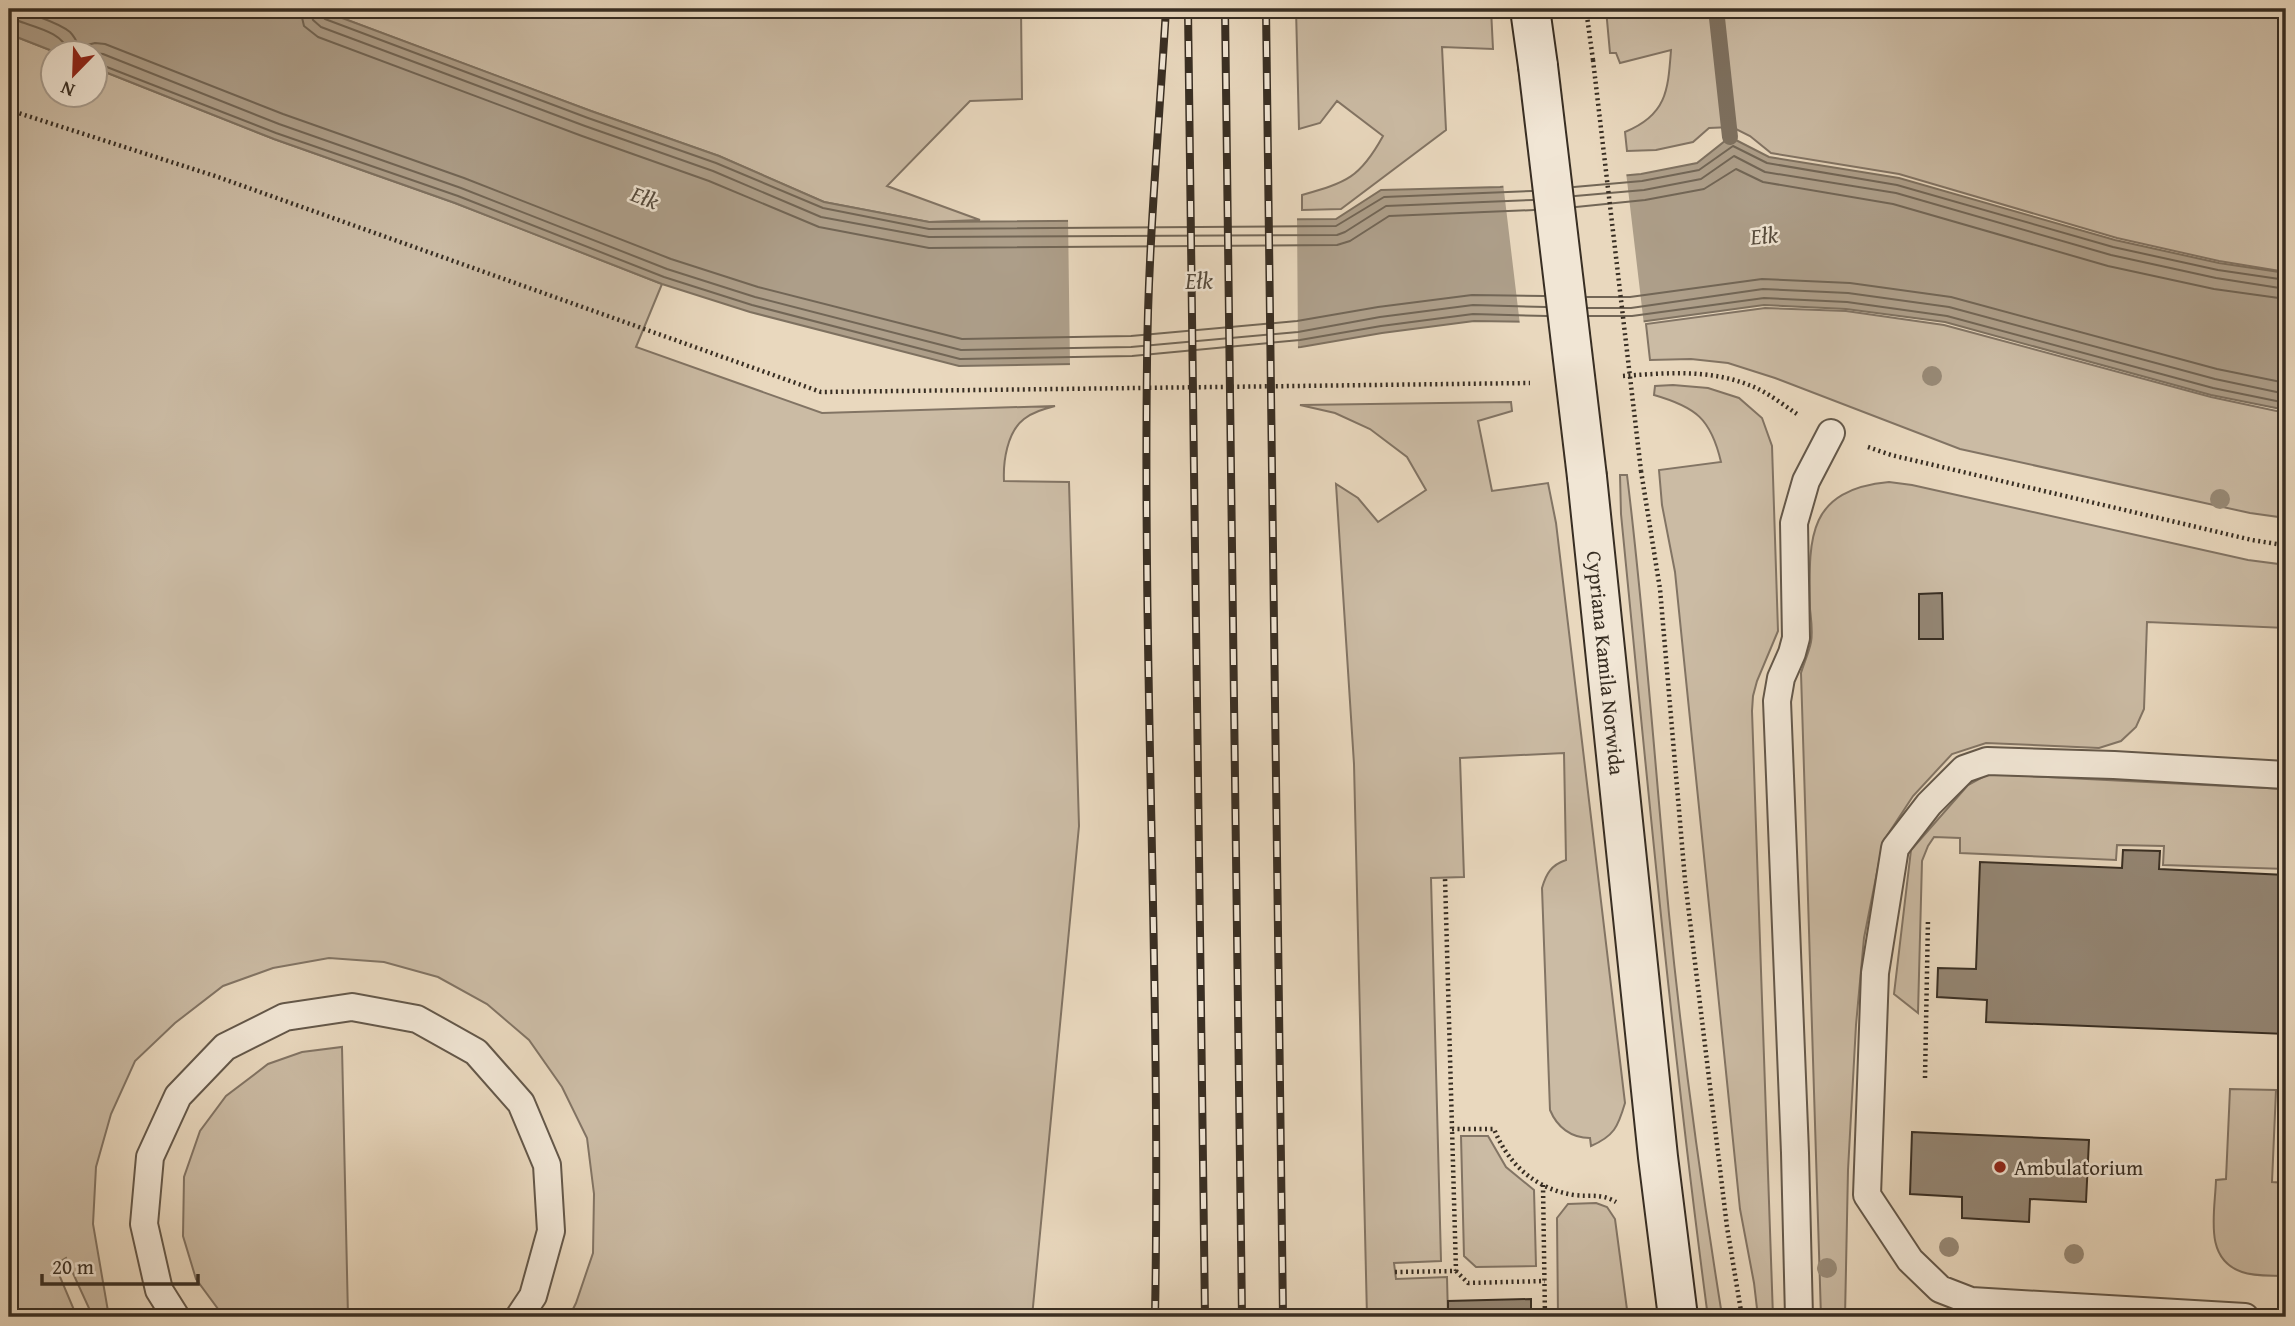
<svg xmlns="http://www.w3.org/2000/svg" width="2295" height="1326" viewBox="0 0 2295 1326" font-family="'Gentium Book Plus',serif">
<style>
.green{fill:#cbbba4;stroke:#827464;stroke-width:2}
.water{fill:#ad9e89;stroke:#7e7160;stroke-width:2}
.pier{fill:#e9d8be}
.lines{fill:none;stroke-linecap:round;stroke-linejoin:round}
.shore{stroke:#726656;stroke-width:2}
.stream{stroke:#7e7160;stroke-width:16}
.building{fill:#948674;stroke:#382e23;stroke-width:2}
.lane-casing{stroke:#64584a;stroke-width:30}
.secondary-casing{stroke:#382e23;stroke-width:42}
.path{stroke:#382e23;stroke-width:4.5;stroke-dasharray:2 3.5;stroke-linecap:butt}
.lane{stroke:#f1e6d5;stroke-width:26}
.secondary{stroke:#f1e6d5;stroke-width:38}
.rail-casing{stroke:#382e23;stroke-width:8}
.rail{stroke:#f1e6d5;stroke-width:5;stroke-dasharray:16;stroke-linecap:butt}
.secondary-bridge-casing{stroke:#382e23;stroke-width:42;stroke-linecap:butt}
.path-bridge{stroke:#382e23;stroke-width:4.5;stroke-dasharray:2 3.5;stroke-linecap:butt}
.secondary-bridge{stroke:#f1e6d5;stroke-width:38}
.tree{fill:#988a77}
.poi-dot{fill:#8f2418;stroke:#f1e6d5;stroke-width:2.5}
.labels{text-anchor:middle;dominant-baseline:central;stroke-width:5;stroke-linejoin:round;paint-order:stroke}
.street-label{font-size:21px;fill:#382e23;stroke:#f1e6d5}
.poi-label{font-size:21px;fill:#382e23;stroke:#f1e6d5;text-anchor:start}
.water-label{font-size:23px;font-style:italic;fill:#554a3c;stroke:#f1e6d5}
</style>
<rect width="100%" height="100%" fill="#e9d8be"/>
<filter id="stains"><feTurbulence type="fractalNoise" baseFrequency=".00286" numOctaves="4"/><feColorMatrix values="0 0 0 0 .2 0 0 0 0 .09 0 0 0 0 .02 0 0 0 .5 -.17"/></filter>
<radialGradient id="worn" r=".72"><stop offset=".6" stop-color="#630" stop-opacity="0"/><stop offset="1" stop-color="#630" stop-opacity=".3"/></radialGradient>
<path class="green" d="M318,9h703l1,90 -52,2 -83,85 93,34 -51,2 -105,-20 -105,-46 -128,-45z
M1296,9h195l2,40 -51,-2 4,83 -105,79 -39,1v-15c45,-13 58,-17 81,-59l-46,-35 -17,22 -21,6z
M1606,9h680v263l-67,-11 -102,-23 -218,-64 -128,-21 -21,-17 -18,-9 -23,1 -16,14 -37,8 -29,1 -2,-19c42,-17 43,-42 46,-82l-51,13 -4,-10h-6z
M9,34l46,18h-3v42h42l1,-26 179,71 181,64 207,81 -26,63 186,66 233,-7c-11,3 -22,6 -31,13 -17,13 -21,43 -20,62l65,1 10,344 -47,491h-463l7,-14 17,-50 1,-59 -7,-56 -25,-51 -33,-47 -42,-36 -49,-27 -54,-15 -55,-4 -56,10 -50,18 -48,37 -40,38 -24,53 -15,53 -3,57 16,93h-16l-27,-59 -11,7 22,52h-68z
M1765,308l81,3 98,14 267,72 75,16v105l-36,-5 -290,-64 -185,-71 -47,-15 -37,-4 -41,1 -4,-36z
M1673,385l35,3 31,10 23,20 10,28 6,185 -21,50 -4,15 -1,15 21,606h-15l-4,-34 -14,-74 -65,-637 -13,-67 -3,-35 62,-8c-10,-43 -25,-55 -67,-67l1,-9z
M1511,402l1,9 -34,10 14,70 56,-8 8,40 69,580c-7,24 -11,33 -34,43l-1,-8c-19,0 -33,-11 -40,-28l-8,-222c4,-14 9,-23 24,-28l-2,-107 -104,5 4,119 -33,1 10,383 -47,2 2,16 51,-2 1,40h-81l-13,-553 -18,-280 22,14 20,24 48,-32 -19,-33 -37,-28 -35,-16 -35,-8z
M1620,475h7c18,146 28,292 42,439 13,132 31,264 52,395l-14,1c-35,-265 -60,-531 -86,-796z
M1889,482l23,3 336,75 38,5v63l-139,-6 -3,87 -8,18 -15,14 -22,7 -113,-5 -34,11 -39,42 -30,46 -19,96 -8,87 -8,145 -3,147h-24l-20,-644c3,-10 8,-21 10,-31 2,-11 0,-23 -1,-33 -1,-69 -5,-119 79,-127z
M1988,774l298,15v80l-123,-4 1,-19 -47,-1 -1,15 -156,-7v-15l-26,-1 -6,9 -6,15 -4,152 -24,-19 17,-144 57,-65z
M342,1047l6,270h-124l-28,-38 -13,-43 1,-59 16,-46 26,-35 42,-32 34,-12z
M2230,1089l46,1 -4,92 14,1v93c-13,-1 -31,1 -44,-4 -39,-13 -27,-59 -26,-92l10,-1z
M1461,1136h27l18,31 28,23 2,76 -60,1 -12,-11z
M1596,1203l11,4 8,12 13,98h-70l-1,-99 11,-14z"/>
<path class="water" d="M9,9h309l273,102 128,45 105,46 105,20 407,-3 45,-29 119,-3 141,-13 56,-11 33,-26 39,20 130,21 216,62 104,23 67,10v137l-75,-15 -266,-73 -99,-13 -82,-4 -132,18 -158,-2 -92,12 -81,14 -169,16 -173,3 -209,-54 -88,-28 -207,-81 -181,-64 -179,-71 -1,-16h-39l-46,-18z"/>
<path class="pier" d="M1626,172l18,153 -12,2 -112,-2 -17,-142z
M1297,215l1,136 -166,15 -62,1 -2,-150z"/>
<g class="lines">
<path class="shore" d="M9,9c14,1 50,14 61,23 4,4 7,10 9,15l16,-4 10,1 178,70 181,64 207,81 87,28 204,52 169,-3 166,-15 81,-14 94,-12 72,1
M300,9l4,17 14,11 264,99 127,45 110,46 110,21 408,-3 13,-4 39,-25 145,-6
M310,9l3,11 8,7 264,99 128,45 108,46 108,20 408,-2 8,-3 41,-26 147,-6
M319,9l1,5 5,5 263,99 128,45 107,45 106,21 407,-3 48,-29 148,-6
M9,19l7,1c17,7 48,12 52,32
M94,53l9,1 176,70 182,64 206,81 88,28 206,53 170,-3 167,-15 82,-15 93,-12 73,2
M94,62l182,71 182,63 206,81 88,28 208,54 172,-3 168,-16 81,-14 92,-12 74,2
M1574,187l68,-6 57,-11 34,-24 34,17 130,22 216,62 105,23 68,10
M1575,196l69,-6 57,-11 33,-23 31,16 131,21 215,62 105,23 70,11
M1576,207l69,-7 59,-11 32,-20 27,13 130,22 215,62 106,23 72,10
M1587,297h43l132,-18 88,4 101,14 266,72 69,14
M1588,308h43l132,-19 85,4 101,14 266,72 71,15
M1589,316h43l132,-18 83,4 100,14 266,72 73,15"/>
<path class="stream" d="M1716,9l14,128"/>
</g>
<path class="building" d="M1942,593l1,46h-24v-45z
M2123,850l37,1 -1,18 127,6v159l-300,-12 1,-22 -50,-3 1,-29 38,1 4,-107 142,6z
M2280,1103l6,1v74h-8z
M1912,1132l177,8 -3,62 -56,-3 -1,23 -67,-4v-21l-52,-3z
M1531,1299v18h-83v-16z"/>
<g class="lines">
<defs>
<path id="lane" d="M176,1317l-17,-27 -15,-66 6,-67 28,-61 47,-49 60,-30 67,-10 65,12 59,33 45,51 26,62 4,66 -18,65 -14,21
M1799,1317l-4,-164 -18,-452 4,-23 11,-25 4,-15 -2,-115 12,-42 25,-48
M2245,1317l-274,-16 -31,-12 -30,-29 -43,-65 8,-222 20,-125 34,-44 35,-35 23,-8 127,4 171,10"/>
<g id="secondary">
<path d="M1530,9l8,57"/>
<path id="s1" d="M1587,477l71,680 20,160"/>
</g>
</defs>
<use href="#lane" class="lane-casing"/>
<use href="#secondary" class="secondary-casing"/>
<path class="path" d="M1586,9l7,51
M9,110l206,66 606,216 709,-9
M1623,376c42,-3 86,-7 126,9 17,6 33,19 48,29
M1868,447l23,8 361,85 25,4 9,-2
M1641,471l19,118 25,291 42,347 15,90
M1925,1078l3,-159
M1452,1129h42c14,35 41,60 80,66 16,2 27,-2 42,7
M1543,1185l2,132
M1456,1271l12,12 77,-2
M1395,1272l61,-1 -11,-393"/>
<use href="#lane" class="lane"/>
<use href="#secondary" class="secondary"/>
<defs>
<path id="rail" d="M1188,9l17,1308
M1225,9l17,1308
M1266,9l17,1308
M1155,1317c6,-318 -12,-636 -8,-954 1,-118 12,-236 19,-354"/>
</defs>
<use href="#rail" class="rail-casing"/>
<use href="#rail" class="rail"/>
<defs>
<path id="secondary-bridge" d="M1538,66l49,411"/>
</defs>
<use href="#secondary-bridge" class="secondary-bridge-casing"/>
<path class="path-bridge" d="M1593,60l48,411"/>
<use href="#secondary-bridge" class="secondary-bridge"/>
</g>
<g class="tree">
<circle cx="1932" cy="376" r="10"/>
<circle cx="2220" cy="499" r="10"/>
<circle cx="1949" cy="1247" r="10"/>
<circle cx="2074" cy="1254" r="10"/>
<circle cx="1827" cy="1268" r="10"/>
</g>
<circle class="poi-dot" cx="2000" cy="1167" r="7"/>
<g class="labels">
<g class="street-label">
<text stroke="none"><textPath href="#s1" startOffset="187">Cypriana Kamila Norwida</textPath></text>
</g>
<g class="poi-label">
<text x="2014" y="1167">Ambulatorium</text>
</g>
<g class="water-label">
<text transform="translate(645 197) rotate(21)">Ełk</text>
<text transform="translate(1764 235) rotate(-5)">Ełk</text>
<text x="1199" y="280">Ełk</text>
</g>
</g>
<rect width="2295" height="1326" fill="none" stroke="#e9d8be" stroke-width="35"/>
<rect x="10" y="10" width="2274" height="1305" fill="none" stroke="#382e23" stroke-width="3.5"/>
<rect x="18" y="18" width="2260" height="1291" fill="none" stroke="#382e23" stroke-width="2"/>
<g transform="translate(74 74) rotate(203)"><circle r="33" fill="#f1e6d5" stroke="#a79c8e" stroke-width="2"/>
<path d="M0-5L12 26L0 18L-12 26Z" fill="#8f2418"/>
<text y="-10" font-size="19" font-weight="bold" text-anchor="middle" fill="#382e23">N</text>
</g>
<path d="M42 1274v10h156v-10" fill="none" stroke="#382e23" stroke-width="3.5"/>
<text x="52" y="1274" font-size="21" fill="#382e23" stroke="#f1e6d5" stroke-width="5" paint-order="stroke">20 m</text>
<rect width="100%" height="100%" filter="url(#stains)"/>
<rect width="100%" height="100%" fill="url(#worn)"/>
</svg>
